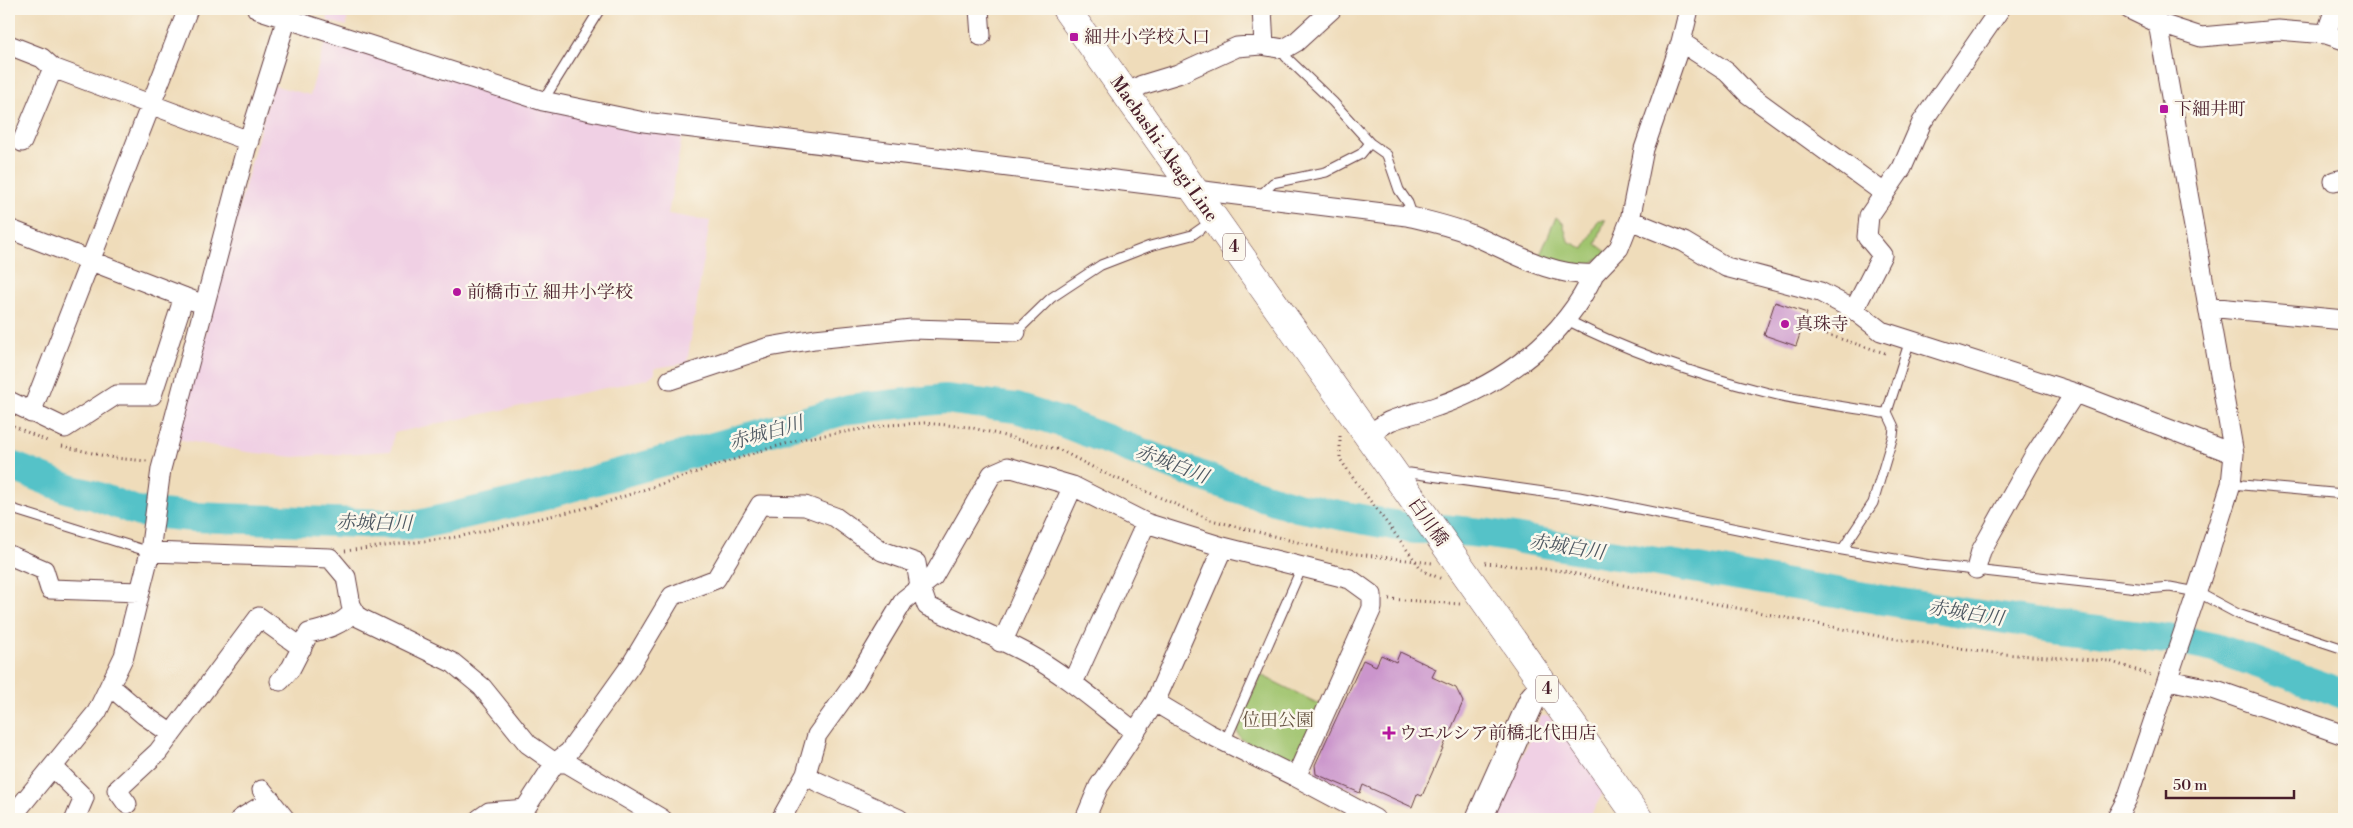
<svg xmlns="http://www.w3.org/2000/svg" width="2353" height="828" viewBox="0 0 2353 828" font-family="'Libre Bodoni','Noto Serif JP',serif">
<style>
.built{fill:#f0d0e4}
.green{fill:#a0c46e;stroke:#75724c}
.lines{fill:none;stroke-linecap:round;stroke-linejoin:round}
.river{stroke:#54c2c8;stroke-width:30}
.building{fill:#cb95cc}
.lane-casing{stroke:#633b40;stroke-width:11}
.street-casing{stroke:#633b40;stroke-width:21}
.secondary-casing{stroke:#633b40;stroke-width:28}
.primary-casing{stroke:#633b40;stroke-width:29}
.path{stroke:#633b40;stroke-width:3;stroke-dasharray:1 4;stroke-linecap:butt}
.lane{stroke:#fff;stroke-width:9}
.street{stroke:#fff;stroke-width:19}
.secondary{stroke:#fff;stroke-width:26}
.primary{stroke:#fff;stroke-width:28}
.poi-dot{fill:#b5179e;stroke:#fbf7ec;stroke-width:2}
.labels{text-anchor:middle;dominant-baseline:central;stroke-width:5;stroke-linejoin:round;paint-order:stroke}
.shield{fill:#fbf7ec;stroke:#7f6065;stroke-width:1}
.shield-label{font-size:16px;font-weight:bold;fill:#4a1f2b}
.poi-label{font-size:18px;fill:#4a1f2b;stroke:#fbf7ec;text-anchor:start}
.street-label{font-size:18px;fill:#4a1f2b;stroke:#fbf7ec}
.park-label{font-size:18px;fill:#64513f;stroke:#fbf7ec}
.water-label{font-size:19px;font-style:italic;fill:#4e5862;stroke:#fbf7ec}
</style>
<rect width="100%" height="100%" fill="#fbf7ec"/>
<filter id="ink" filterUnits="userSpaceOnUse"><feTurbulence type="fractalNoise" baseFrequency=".02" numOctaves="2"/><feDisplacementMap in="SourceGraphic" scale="10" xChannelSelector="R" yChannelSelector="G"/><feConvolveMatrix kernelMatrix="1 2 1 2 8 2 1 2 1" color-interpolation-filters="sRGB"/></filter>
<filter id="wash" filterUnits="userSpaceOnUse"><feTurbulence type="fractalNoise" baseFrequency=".0096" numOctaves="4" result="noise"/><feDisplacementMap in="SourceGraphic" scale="20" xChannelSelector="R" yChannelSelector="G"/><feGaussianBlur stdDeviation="1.12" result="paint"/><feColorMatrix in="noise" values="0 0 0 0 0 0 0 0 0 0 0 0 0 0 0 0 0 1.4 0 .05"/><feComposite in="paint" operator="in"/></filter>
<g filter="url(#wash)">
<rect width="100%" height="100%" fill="#efdcba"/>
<path class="built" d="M327,9h20v17l-19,-5z
M327,36l356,96 -15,82 42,7 -23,142 -32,5v5l-8,6 -253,54 -3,18 -97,6 -47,-5 -70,-13 95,-354 38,10z
M1541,716h8l56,74 -17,29h-96z"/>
<path class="green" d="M1556,217l7,6 5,18 16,8 14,-29h7l-9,24 12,9 -21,14 -49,-7z
M1261,675l60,30 -24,51 -5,5 -7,2 -44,-24 -3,-5 -1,-6z"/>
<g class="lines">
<path class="river" d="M9,465l60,24 24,6 46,17 54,5 225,8 110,-26 321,-90 96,-10 71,9 48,15 153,59 80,25 117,22h28l48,5 417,70 146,22 123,14 39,8 129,46"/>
</g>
<g id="blocks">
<path class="building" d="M1775,302l32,11 -11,33 -32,-11z
M1400,652l36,17 -4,8 24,11 7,14 -41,94 -5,-2 -5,13 -49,-22 -3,8 -44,-19 -1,-9 48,-105 13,6 5,-11 15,7z"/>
</g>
</g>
<g filter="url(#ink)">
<use href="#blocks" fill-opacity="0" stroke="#633b40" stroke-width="1"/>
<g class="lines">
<defs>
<path id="lane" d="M1281,48l5,9 47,45 37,41 17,12 12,35 9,13 5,14
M543,101l57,-92
M1258,198l15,-15 53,-11 35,-18 9,-11
M1567,320c62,32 130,55 198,72 38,10 78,14 117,21l5,-1
M1016,332l35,-34 50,-33 49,-19 42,-11 20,-14
M1401,475l9,-2 169,24 252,51 99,17 217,24 23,-2 27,5 41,22 106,35
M2231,484l113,10
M9,508l141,44
M1842,550l31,-47 20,-67 1,-9 -7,-15 23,-72
M1225,742l77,-175"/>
<path id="street" d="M257,9l286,92 101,21 763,94c21,5 44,10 63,18 39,16 80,43 124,40l25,-26 11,-28 14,-71 37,-107 8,-33
M979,9l2,27
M1262,9l2,36
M2129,9l29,14 43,14 77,-7 48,4 18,6
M2326,34l9,-25
M1681,42l46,30 21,22 136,99
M9,45l33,13 11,10
M1126,94l16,-9 36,-11 59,-27 24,-2 23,4 12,-7 36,-33
M22,142l31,-74 196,73
M2334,181l10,-2
M1630,220l54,22 42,25 94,25 34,18 27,21 194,62 159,61
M9,229l185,72
M2208,307l136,13
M1854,310l28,-55 -15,-18 2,-21 33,-48 20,-46 78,-113
M670,380l99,-33 46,-8 97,-10 104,3
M9,401l56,27 51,-33h36l32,-98
M31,413l157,-404
M1367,435c8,-4 15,-10 23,-14 15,-6 32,-9 48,-15 66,-23 126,-67 156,-132
M150,552l180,6 16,19 5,28 7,12 95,46 29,24 46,57 27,19h12l95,56
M9,555l35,15 6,19 90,3
M1976,569l5,-18 53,-95 41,-63
M1000,642l7,-10 66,-146
M2168,680l48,10 128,45
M280,681l11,-13 18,-35c17,-4 33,-8 45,-22
M1073,683l73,-160
M110,686l34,29 26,18
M1155,702l52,31 89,44 79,42
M53,767l31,31 -9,21
M806,774l10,7 83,38
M262,790l23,29
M127,804l-10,-14 41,-38 101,-135 43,31
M10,819l87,-107 27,-56 26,-104 11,-83 85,-320 41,-131
M240,819l31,-19
M479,819l10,-7 36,-3
M522,819l3,-10 30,-46 14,-11 62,-87 41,-69 44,-17 44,-74 45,1 30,11 47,34 34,12 4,23 7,20c33,16 68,30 101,48 38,21 72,51 106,77
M781,819l25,-45 11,-39 38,-53 49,-82 29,-23 59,-103 16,-7 65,19 73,37 77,24
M1085,819l14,-33 56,-84 68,-155 127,32 22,16v13l-76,169
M2116,819l11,-20 67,-198 37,-117 3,-30 -76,-431 -6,-14"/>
<path id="secondary" d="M1479,819l54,-121 11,-12"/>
<path id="primary" d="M1066,9l573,810"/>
</defs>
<use href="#lane" class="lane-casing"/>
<use href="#street" class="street-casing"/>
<use href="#secondary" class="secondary-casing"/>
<use href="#primary" class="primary-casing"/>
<path class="path" d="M1822,333l63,20
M9,424l38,17
M1340,436v23l13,19 70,93 19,8
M62,446l52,12 33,3
M345,551l112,-14 138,-31 165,-55 46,-13 82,-13 36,-2 45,4 91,23 40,21 111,49 121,31 100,12
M1485,563l79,8 67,16 252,50 119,17 107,7 42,14
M1389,599l71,5"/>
<use href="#lane" class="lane"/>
<use href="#street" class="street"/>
<use href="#secondary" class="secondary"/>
<use href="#primary" class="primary"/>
</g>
</g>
<g class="poi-dot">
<rect x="1069" y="32" width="10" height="10" rx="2.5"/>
<rect x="2159" y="104" width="10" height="10" rx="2.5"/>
<circle cx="457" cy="292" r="5"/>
<circle cx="1785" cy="324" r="5"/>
<path d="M1386.5 725.5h5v5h5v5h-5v5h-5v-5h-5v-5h5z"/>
</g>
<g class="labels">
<g class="shield">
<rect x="1223" y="233.5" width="22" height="27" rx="4"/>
<rect x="1536" y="675.5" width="22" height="27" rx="4"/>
</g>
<g class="shield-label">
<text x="1234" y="247">4</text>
<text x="1547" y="689">4</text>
</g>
<g class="poi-label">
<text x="1084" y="37">細井小学校入口</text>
<text x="2174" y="109">下細井町</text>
<text x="467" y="292">前橋市立 細井小学校</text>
<text x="1795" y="324">真珠寺</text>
<text x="1399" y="733">ウエルシア前橋北代田店</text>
</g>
<g class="street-label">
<text transform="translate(1164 149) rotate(55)">Maebashi-Akagi Line</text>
<text transform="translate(1428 522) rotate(55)">白川橋</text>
</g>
<g class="park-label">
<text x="1278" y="720">位田公園</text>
</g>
<g class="water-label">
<text transform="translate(766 433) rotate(-16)">赤城白川</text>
<text transform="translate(1172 464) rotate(21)">赤城白川</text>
<text transform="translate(374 523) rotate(1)">赤城白川</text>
<text transform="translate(1567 547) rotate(9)">赤城白川</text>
<text transform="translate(1966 613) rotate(9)">赤城白川</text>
</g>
</g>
<rect width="2353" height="828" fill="none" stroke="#fbf7ec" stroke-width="30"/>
<path d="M2166 790v8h128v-8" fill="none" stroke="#4a1f2b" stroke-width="2.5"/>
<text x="2173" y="790" font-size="15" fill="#4a1f2b" stroke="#fbf7ec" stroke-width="4" paint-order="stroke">50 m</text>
</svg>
